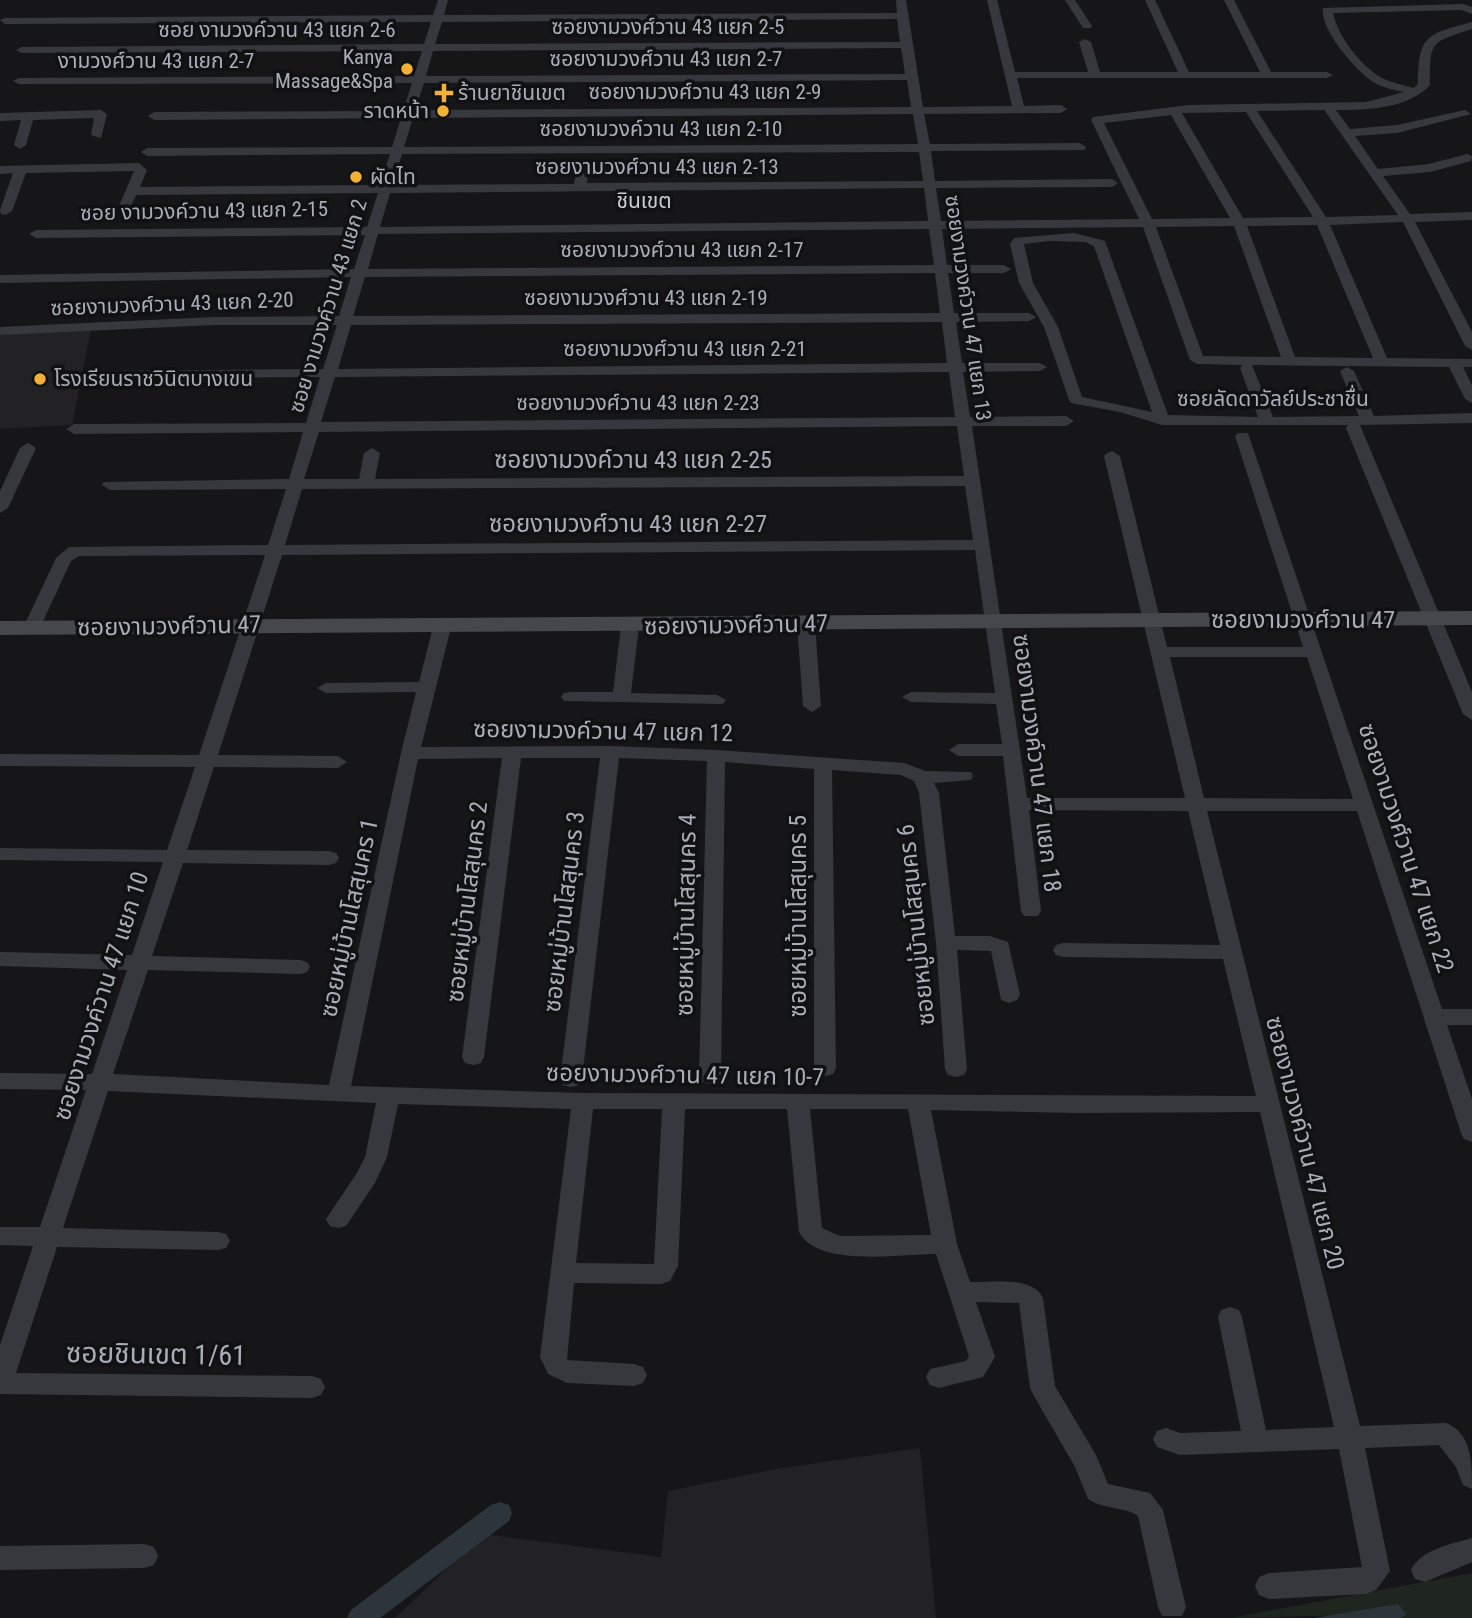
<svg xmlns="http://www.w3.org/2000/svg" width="1472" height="1618" viewBox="0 0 1472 1618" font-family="'Roboto Condensed','Noto Sans Thai',sans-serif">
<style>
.built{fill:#222225}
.green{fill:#1e261f}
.water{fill:#2c353c}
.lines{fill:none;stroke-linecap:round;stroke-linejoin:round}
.canal{fill:#2c353c;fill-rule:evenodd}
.street{fill:#37383d;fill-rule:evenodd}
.secondary{fill:#45474d;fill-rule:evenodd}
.poi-dot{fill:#f2b134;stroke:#111113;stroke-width:2.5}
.labels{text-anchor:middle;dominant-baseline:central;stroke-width:7;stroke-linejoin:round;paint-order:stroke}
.far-street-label{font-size:21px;fill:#a8adb8;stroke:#111113}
.far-poi-label{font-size:21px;fill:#a8adb8;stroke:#111113;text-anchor:start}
.far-neighbourhood-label{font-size:21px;fill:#c9ccd4;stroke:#111113}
.street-label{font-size:24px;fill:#a8adb8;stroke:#111113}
.near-street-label{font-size:28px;fill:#a8adb8;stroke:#111113}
</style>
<rect width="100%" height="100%" fill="#161618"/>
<path class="built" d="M91,329l-19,96 -72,4v-95z
M920,1448l16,170h-541l88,-84 178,23 7,-66 108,-22z"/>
<path class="green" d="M1472,1573v45h-71l4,-4 -174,4z"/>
<path class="water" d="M1398,1604l8,10 -5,4h-86z"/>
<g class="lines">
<path class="canal" d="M500,1502l9,3 3,8 -3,8 -129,97h-33l4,-8 140,-105z"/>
<path class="street" d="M438,0h10l-4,15 453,-2 -1,-13h10l17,107 89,-1 -25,-106h10l18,72h73l-9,-30 6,-3 6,3 9,30h78l-33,-72h10l34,72h71l-36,-72h10l37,72h56l6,3 -6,3h-310l7,28 37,-1 6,4 -6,4 -137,1 6,30 150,-1 6,4 -2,3 -153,1 4,30 177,-2 6,4 -6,4 -176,1 5,33 198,-2 -48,-99 2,-3 96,-12 177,-3 38,-10c-10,-2 -21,-4 -31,-10 -17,-11 -54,-54 -50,-74l140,-4 9,3v7l-11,-4 -128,3c5,24 28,53 49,65 10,5 22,7 32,10l4,-4c0,-49 9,-50 54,-62v7c-42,14 -42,11 -42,56 -22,24 -64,25 -94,25l14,19 47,-4 68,-15 6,4 -74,19 -42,3 23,33 51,-5 38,-10 5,2 -1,5 -41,11 -47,4 27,38 62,-2v8l-57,2 57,110v18l-7,-4 -62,-124 -73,3 57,133 85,1v8h-9l9,18v18l-7,-4 -16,-32 -197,-2 21,52 86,-1 -19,-45 7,-4 7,4 20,45 98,-3v10l-112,2 112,267v28l-9,-6 -117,-286 2,-3h-186l-42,-13 -49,-9 -2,-3 -25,-73 -25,-44 -9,-39 4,-6 60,-5 31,8 63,174 90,2 -18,-49 2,-3 -45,-1 -7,-4 -47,-133 -201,2 5,36h57l7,4 -7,4h-56l6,40h75l7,4 -7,4 -73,1 6,41h78l7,4 -7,4 -77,1 7,45 96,-1 8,5 -8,5h-94l55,372h158l-81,-342 3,-3 5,-2 8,5 47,191h136l-68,-211 3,-3h10l194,576h30v16h-25l25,74v43l-8,-3 -3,-6 -104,-322h-150l153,615 86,-3c26,10 26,40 26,66l-9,-4 -7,-18 -17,-22 -74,3 25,123 -14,19 -10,4 -97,5 -10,-4 -4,-9 4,-9 10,-4 93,-6 -23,-118 -159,6 -23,-8 -4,-8 4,-8 9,-3 14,5 61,-2 -23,-114 3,-7 9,-3 9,3 3,7 24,113 68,-3 -74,-315 -184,1 -145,-3 26,134 13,38c21,1 62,-7 73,16l12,88 41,69 12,29 42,9 13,17 23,97 -4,9h-20l-4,-9 -20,-91c-11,-9 -34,-6 -50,-17l-13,-32 -41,-71 -4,-8 -11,-85 -43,-1 19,55 -12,20 -44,11 -9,-3 -4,-8 4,-8 36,-8 3,-5 -33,-102c-35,0 -118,14 -137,-22l-12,-123h-102l-7,157 -8,15 -9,3 -87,-1 -7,77 67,4 9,3 4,8 -4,8 -9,3 -67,-3 -19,-9 -8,-17 31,-248 -173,-5 -11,53 -12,26 -29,43 -8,2 -8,-2 -4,-7 31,-46 8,-16 11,-54 -268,-12 -45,137 155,4 8,2 4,7 -4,7 -8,2 -161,-3 -41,126 296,3 9,3 4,8 -4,8 -9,3 -312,-4v-49l33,-99 -33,-1v-18h40l46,-137 -86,-1v-16l92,1 35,-104 -127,-4v-14l132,3 31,-93 -163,-2v-12l167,2 28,-83 -195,-1v-12l199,1 66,-200 -186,1 -8,5 -33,71 -6,1 -9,-5 33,-70 13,-11 199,-2 18,-56 -176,1 -8,-5 2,-3 185,-3 14,-47 -229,2 -8,-5 8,-5 232,-1 14,-46 -233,2 -7,-4 7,-4 236,-2 14,-44h-123l-214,10v-8l214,-10 125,-1 12,-39 -351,6v-8l354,-6 11,-34 -329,3 -7,-4 7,-4 331,-3 11,-34 -242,2 -7,16 -5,1 -6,-4 16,-37 -108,2 -14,38 -6,4 -5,-1 -1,-4 13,-37 -13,1v-8l139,-3 8,7 -7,17 240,-2 10,-31 -243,2 -6,-4 6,-4 245,-1 9,-29 -247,2 -6,-4 6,-4 249,-1 9,-28 -393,1 -6,-3 6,-3 395,-2 8,-25 -400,2 -6,-3 6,-3 402,-3 7,-22 -426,2 -5,-4 5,-2 428,-3zM897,19l3,23 -465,2 7,-22zM901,48l4,26 -479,2 7,-25zM907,80l4,27 -496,3 9,-27zM1325,110v1l73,104 -72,2 -69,-106zM1246,112l67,105 -70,1 -61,-105zM913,114l5,30 -514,3 9,-29zM1171,115l59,103 -78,1 -48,-96zM919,152l4,29 -336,2 2,-19 -6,-4 -6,4 -3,20 -181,1 9,-31zM924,188l4,33 -548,6 10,-34zM1317,225l56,133 -78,-1 -48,-131zM1234,226l47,131 -78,-1 -47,-129zM929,229l5,36 -566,4 10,-35zM1049,241l36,1 9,4 58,166 -70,-15 -24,-70 -25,-44 -9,-39zM935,273l5,40 -587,3 12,-39zM942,322l5,41 -609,6 13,-44zM949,372l6,45 -634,5 14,-45zM957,426l7,50 -589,3 5,-26 -8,-5 -8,5 -5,26h-55l15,-47zM965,486l8,54 -688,5 17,-56zM975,550l20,143 -84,-1 -9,5 9,5 85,2 6,40h-44l-9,6 9,6h45l18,155 3,5h14l3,-5 -12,-101 159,1 32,134 -157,-2 -7,2 -3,5 3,5 7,2 160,2 33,137 -673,-3 -232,-7 67,-327 84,-1 -40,299 3,6 8,2 8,-2 3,-6 37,-299h79l-40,321 3,6 8,2 8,-2 3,-6 37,-321 88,3 -8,315 3,6 8,2 8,-2 3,-6 4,-314 89,7v299l3,6 8,2 8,-2 3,-6 -4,-298 69,5 13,6 5,12 17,150 9,126 3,6 8,2 8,-2 3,-6 -10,-119 34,1 10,49 8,3 8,-3 3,-5 -12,-53 -18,-6h-35l-16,-143 -5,-10 37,-3 2,-4 -2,-4 -46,-1 -21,-8 -188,-13 -106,-4 -189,1 30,-120 -9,-5 -9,5 -14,55 -93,1 -9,5 9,5 90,-1 -15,61 -72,332 -216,-11 35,-104 152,4 7,-2 3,-5 -3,-5 -7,-2 -148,-4 31,-93 146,2 7,-2 3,-5 -3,-5 -7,-2 -142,-1 27,-83 124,1 9,-6 -9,-6 -120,-1 64,-200zM1170,657h137l46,142 -149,-1zM593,1109h69l-8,155 -78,-1zM810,1109h98l23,126 -91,1 -18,-8z
M1065,0h10l17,26 -1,2h-8z
M101,110l6,4 -6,24 -10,-3 3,-17 -61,2 -7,25 -6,4 -6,-4 7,-25 -21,1v-8z
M28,443l8,5 -28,60 -8,5v-22l20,-43z
M806,619l9,5 6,82 -9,6 -9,-6 -6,-82z
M630,621l9,5 -8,67 86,2 9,5 -3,4 -159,-3 -3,-4 3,-4 6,-1h43l8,-66z
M1472,1538v24l-47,20 -10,-3 -4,-9c10,-21 41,-26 61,-32z
M144,1544l10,3 4,9 -4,9 -10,3 -144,2v-24z"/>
<path class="secondary" d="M1472,611v14l-1472,10v-14z"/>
</g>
<g class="poi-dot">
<circle cx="407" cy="69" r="7"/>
<path d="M440.5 82.5h7v7h7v7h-7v7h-7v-7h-7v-7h7z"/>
<circle cx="443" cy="111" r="7"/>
<circle cx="356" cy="177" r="7"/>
<circle cx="40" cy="379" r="7"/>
</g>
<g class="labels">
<g class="far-street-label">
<text x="668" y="27">ซอยงามวงศ์วาน 43 แยก 2-5</text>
<text x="277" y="30">ซอย งามวงค์วาน 43 แยก 2-6</text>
<text x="666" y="59">ซอยงามวงศ์วาน 43 แยก 2-7</text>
<text x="156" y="61">งามวงศ์วาน 43 แยก 2-7</text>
<text x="705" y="92">ซอยงามวงศ์วาน 43 แยก 2-9</text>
<text x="661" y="129">ซอยงามวงค์วาน 43 แยก 2-10</text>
<text x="657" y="167">ซอยงามวงศ์วาน 43 แยก 2-13</text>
<text transform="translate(204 211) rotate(-1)">ซอย งามวงค์วาน 43 แยก 2-15</text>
<text x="682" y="250">ซอยงามวงศ์วาน 43 แยก 2-17</text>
<text x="646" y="298">ซอยงามวงศ์วาน 43 แยก 2-19</text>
<text transform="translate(172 304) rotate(-2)">ซอยงามวงศ์วาน 43 แยก 2-20</text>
<text transform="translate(328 306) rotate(-73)">ซอย งามวงค์วาน 43 แยก 2</text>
<text transform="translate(968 308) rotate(82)">ซอยงามวงค์วาน 47 แยก 13</text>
<text x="685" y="349">ซอยงามวงศ์วาน 43 แยก 2-21</text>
<text x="1273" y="399">ซอยลัดดาวัลย์ประชาชื่น</text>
<text x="638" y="403">ซอยงามวงศ์วาน 43 แยก 2-23</text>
</g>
<g class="far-poi-label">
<text x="393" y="57" text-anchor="end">Kanya<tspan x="393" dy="24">Massage&amp;Spa</tspan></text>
<text x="458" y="93">ร้านยาชินเขต</text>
<text x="429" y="111" text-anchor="end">ราดหน้า</text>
<text x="370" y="177">ผัดไท</text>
<text x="54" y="379">โรงเรียนราชวินิตบางเขน</text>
</g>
<g class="far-neighbourhood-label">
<text x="644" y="201">ชินเขต</text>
</g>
<g class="street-label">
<text x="633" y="460">ซอยงามวงค์วาน 43 แยก 2-25</text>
<text x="628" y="524">ซอยงามวงศ์วาน 43 แยก 2-27</text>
<text x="1303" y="620">ซอยงามวงศ์วาน 47</text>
<text transform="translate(736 625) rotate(-1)">ซอยงามวงศ์วาน 47</text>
<text transform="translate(169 626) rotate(-1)">ซอยงามวงศ์วาน 47</text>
<text transform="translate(603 731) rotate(1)">ซอยงามวงค์วาน 47 แยก 12</text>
<text transform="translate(1037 763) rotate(83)">ซอยงามวงค์วาน 47 แยก 18</text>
<text transform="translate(1406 848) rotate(72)">ซอยงามวงศ์วาน 47 แยก 22</text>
<text transform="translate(467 902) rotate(-83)">ซอยหมู่บ้านโสสุนคร 2</text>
<text transform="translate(564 912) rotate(-83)">ซอยหมู่บ้านโสสุนคร 3</text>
<text transform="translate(686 915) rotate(-89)">ซอยหมู่บ้านโสสุนคร 4</text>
<text transform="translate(798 916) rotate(-90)">ซอยหมู่บ้านโสสุนคร 5</text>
<text transform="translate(349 918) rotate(-78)">ซอยหมู่บ้านโสสุนคร 1</text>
<text transform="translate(916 925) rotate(-96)">ซอยหมู่บ้านโสสุนคร 6</text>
<text transform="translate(101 996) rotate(-72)">ซอยงามวงค์วาน 47 แยก 10</text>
<text transform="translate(685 1075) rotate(1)">ซอยงามวงศ์วาน 47 แยก 10-7</text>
<text transform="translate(1305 1143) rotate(76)">ซอยงามวงค์วาน 47 แยก 20</text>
</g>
<g class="near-street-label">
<text transform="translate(156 1354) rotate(1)">ซอยชินเขต 1/61</text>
</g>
</g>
</svg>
